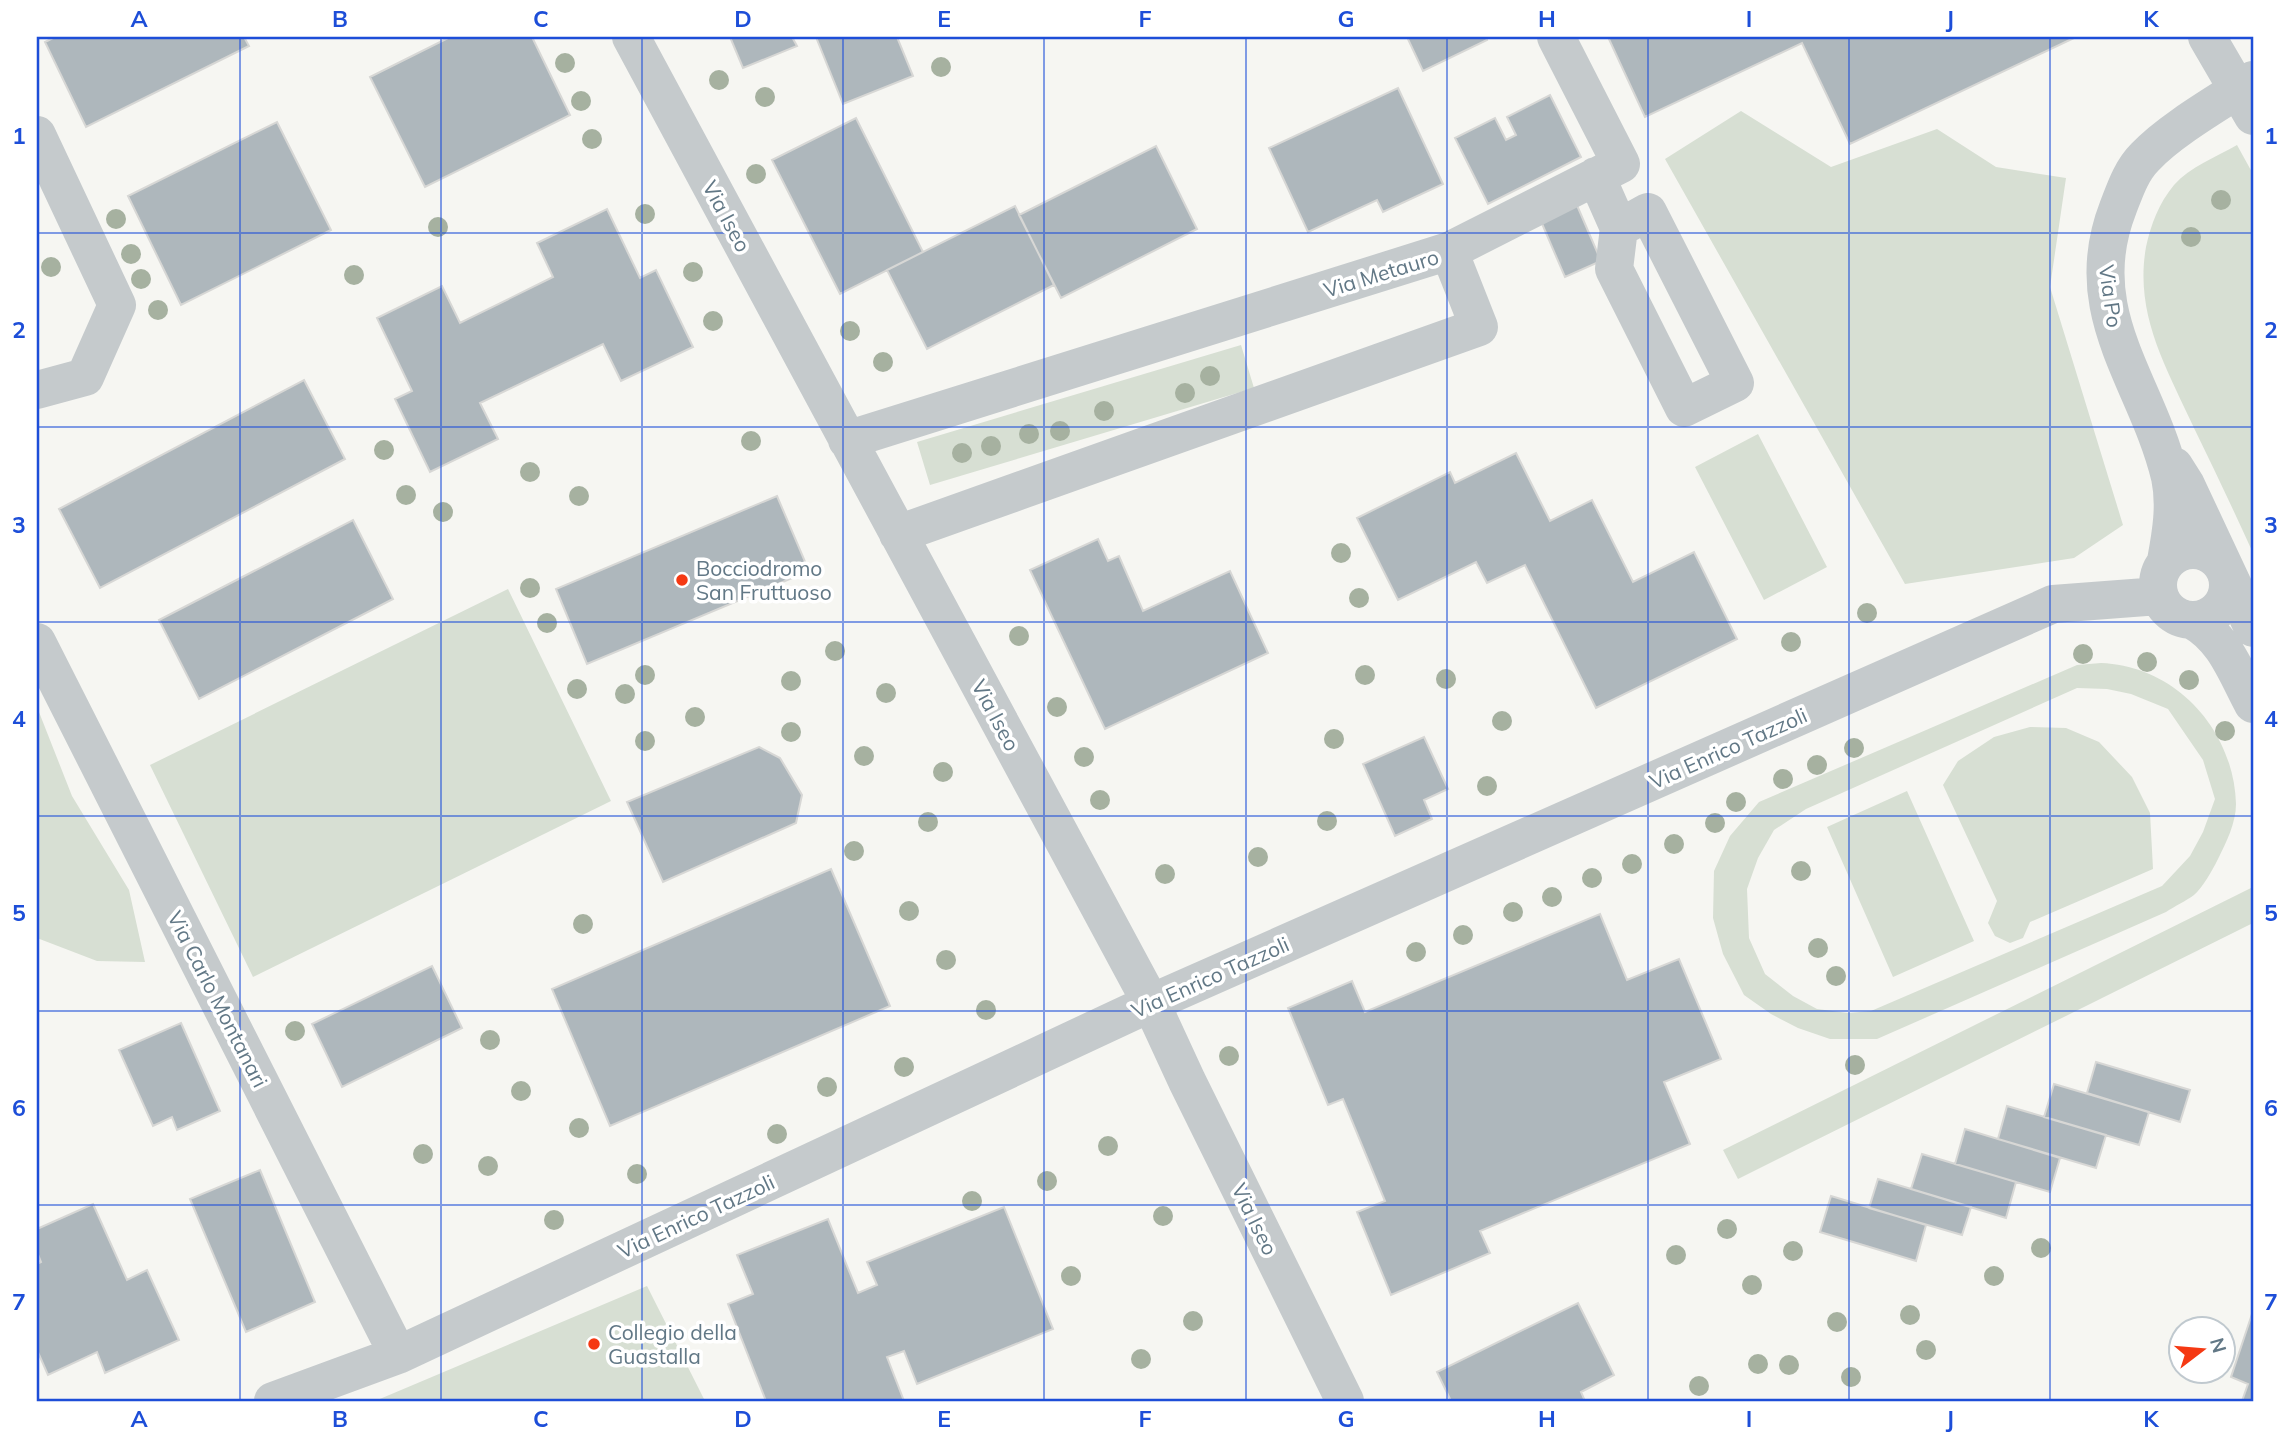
<svg xmlns="http://www.w3.org/2000/svg" width="2290" height="1438" viewBox="0 0 2290 1438" font-family="Mulish,sans-serif">
<style>
.green{fill:#d7dfd3;fill-rule:evenodd}
.building{fill:#aeb7bc;stroke:#d7d7d5;stroke-width:2}
.lines{fill:none;stroke-linecap:round;stroke-linejoin:round}
.minor{stroke:#c5cacc;stroke-width:38}
.tree{fill:#a6b1a0}
.grid{fill:none;stroke:#1d4ed8;stroke-width:2;stroke-opacity:0.55}
.poi-dot{fill:#f53913;stroke:#fff;stroke-width:2.5}
.labels{text-anchor:middle;dominant-baseline:central;stroke-width:7;stroke-linejoin:round;paint-order:stroke}
.street-label{font-size:21px;fill:#627886;stroke:#fff}
.poi-label{font-size:21px;fill:#627886;stroke:#fff;text-anchor:start}
.neatline{fill:none;stroke:#1d4ed8;stroke-width:2.5}
.grid-label{font-size:23px;text-anchor:middle;font-weight:bold;fill:#1d4ed8}
</style>
<rect width="100%" height="100%" fill="#f6f6f2"/>
<path class="green" d="M1741,111l90,56 106,-38 59,38 70,11 -16,109 73,238 -49,33 -169,26 -240,-425z
M2237,145l16,29v379c-19,-42 -39,-84 -59,-125 -27,-59 -60,-113 -48,-181 5,-23 13,-44 28,-62 16,-18 42,-28 63,-40z
M1241,345l13,43 -324,97 -13,-43z
M1758,434l69,133 -63,33 -69,-133z
M508,589l103,212 -358,176 -103,-212z
M2101,663c75,3 133,67 135,141 0,19 -10,39 -18,55 -6,12 -15,28 -24,36 -8,6 -19,11 -28,17l-289,127h-47l-32,-11 -27,-14 -27,-19 -21,-41 -10,-36 1,-47 16,-35 29,-34 318,-137zM2077,688l30,1 24,5 37,15 35,51 12,39 -12,33 -13,24 -28,30 -291,125 -23,2 -31,-4 -24,-13 -28,-22 -16,-36 -2,-49 11,-31 16,-28 32,-21z
M37,707l35,89 57,94 16,72 -48,-1 -60,-23z
M2030,727l36,1 33,14 33,35 18,36 3,56 -123,53 -7,16 -13,5 -15,-7 -7,-13 9,-22 -54,-116 15,-24 36,-24z
M1907,791l67,150 -81,36 -66,-150z
M2253,887v36l-515,256 -15,-29z
M647,1286l58,115h-330z"/>
<path class="building" d="M55,37h189l5,9 -163,81 -41,-85z
M450,37h82l38,78 -145,72 -55,-110z
M730,37h62l5,9 -54,22z
M816,37h81l16,39 -70,28z
M1407,37h79l1,3 -64,31z
M1608,37h468l-226,107 -48,-101 -157,74z
M1398,88l45,96 -60,28 -6,-12 -69,32 -39,-84z
M1550,95l31,62 -93,47 -33,-66 40,-20 11,22 10,-5 -9,-18z
M856,118l67,134 -83,42 -68,-134z
M277,122l54,108 -150,75 -53,-109z
M1156,146l41,83 -136,69 -42,-83z
M1576,203l25,58 -36,16 -25,-58z
M1015,206l39,79 -127,64 -40,-79z
M607,209l33,69 16,-8 37,77 -72,34 -18,-37 -123,59 18,36 -68,33 -35,-73 17,-8 -35,-73 65,-32 18,37 93,-46 -16,-34z
M304,380l41,79 -245,129 -41,-79z
M1516,453l34,68 42,-21 41,82 61,-30 43,87 -141,69 -71,-143 -38,18 -11,-21 -78,38 -41,-82 93,-46 5,11z
M777,496l32,75 -222,93 -31,-75z
M353,520l40,79 -194,100 -40,-79z
M1098,539l10,22 11,-5 24,55 87,-40 38,82 -163,76 -75,-159z
M1424,737l24,52 -24,11 8,19 -37,17 -32,-72z
M759,747l21,11 22,37 -6,28 -133,59 -36,-80z
M831,869l59,137 -280,120 -58,-137z
M1600,914l27,66 52,-21 42,100 -57,23 26,62 -210,87 10,22 -99,42 -34,-83 28,-11 -42,-102 -15,6 -40,-97 64,-27 13,31z
M432,966l30,62 -120,59 -30,-63z
M181,1023l39,88 -43,19 -5,-13 -19,9 -34,-76z
M2096,1062l94,28 -10,32 -93,-29z
M2054,1084l95,28 -10,33 -95,-28z
M2007,1106l99,29 -10,33 -98,-29z
M1965,1129l95,29 -10,34 -95,-28z
M1922,1154l94,28 -10,36 -95,-29z
M260,1170l55,132 -69,30 -56,-133z
M1878,1179l93,28 -9,28 -93,-27z
M1831,1196l95,29 -10,36 -96,-29z
M93,1204l34,76 20,-10 32,70 -74,33 -8,-21 -49,23 -11,-25v-86l4,-2 -4,-10v-23z
M1004,1207l49,122 -136,55 -13,-33 -17,6 17,44h-138l-38,-97 25,-10 -16,-39 91,-36 30,74 19,-8 -10,-23z
M1578,1303l36,72 -33,17 4,9h-134l-14,-29z
M2253,1311v90h-11l6,-17 -17,-7z"/>
<g class="lines">
<path class="minor" d="M631,37l520,966 36,78 158,320
M2207,37l46,79
M37,135l80,170 -32,72 -48,13
M1596,176l23,52 -5,41 70,139 51,-25 -87,-171 -29,16
M1449,251l172,-87 -65,-127
M847,440l602,-189 30,76 -581,207
M2174,466l12,19 67,143
M2158 585a35 35 0 1 1 70 0a35 35 0 1 1-70 0Z
M2166,561c5,-27 10,-56 4,-84 -23,-96 -93,-164 -52,-269 7,-18 13,-37 27,-51 25,-27 76,-56 108,-77
M2192,620c33,18 44,53 61,84
M37,642l361,713
M273,1401l125,-46 753,-352 902,-399 106,-8"/>
</g>
<g class="tree">
<circle cx="565" cy="63" r="10"/>
<circle cx="941" cy="67" r="10"/>
<circle cx="719" cy="80" r="10"/>
<circle cx="765" cy="97" r="10"/>
<circle cx="581" cy="101" r="10"/>
<circle cx="592" cy="139" r="10"/>
<circle cx="756" cy="174" r="10"/>
<circle cx="2221" cy="200" r="10"/>
<circle cx="645" cy="214" r="10"/>
<circle cx="116" cy="219" r="10"/>
<circle cx="438" cy="227" r="10"/>
<circle cx="2191" cy="237" r="10"/>
<circle cx="131" cy="254" r="10"/>
<circle cx="51" cy="267" r="10"/>
<circle cx="693" cy="272" r="10"/>
<circle cx="354" cy="275" r="10"/>
<circle cx="141" cy="279" r="10"/>
<circle cx="158" cy="310" r="10"/>
<circle cx="713" cy="321" r="10"/>
<circle cx="850" cy="331" r="10"/>
<circle cx="883" cy="362" r="10"/>
<circle cx="1210" cy="376" r="10"/>
<circle cx="1185" cy="393" r="10"/>
<circle cx="1104" cy="411" r="10"/>
<circle cx="1060" cy="431" r="10"/>
<circle cx="1029" cy="434" r="10"/>
<circle cx="751" cy="441" r="10"/>
<circle cx="991" cy="446" r="10"/>
<circle cx="384" cy="450" r="10"/>
<circle cx="962" cy="453" r="10"/>
<circle cx="530" cy="472" r="10"/>
<circle cx="406" cy="495" r="10"/>
<circle cx="579" cy="496" r="10"/>
<circle cx="443" cy="512" r="10"/>
<circle cx="1341" cy="553" r="10"/>
<circle cx="530" cy="588" r="10"/>
<circle cx="1359" cy="598" r="10"/>
<circle cx="1867" cy="613" r="10"/>
<circle cx="547" cy="623" r="10"/>
<circle cx="1019" cy="636" r="10"/>
<circle cx="1791" cy="642" r="10"/>
<circle cx="835" cy="651" r="10"/>
<circle cx="2083" cy="654" r="10"/>
<circle cx="2147" cy="662" r="10"/>
<circle cx="645" cy="675" r="10"/>
<circle cx="1365" cy="675" r="10"/>
<circle cx="1446" cy="679" r="10"/>
<circle cx="2189" cy="680" r="10"/>
<circle cx="791" cy="681" r="10"/>
<circle cx="577" cy="689" r="10"/>
<circle cx="886" cy="693" r="10"/>
<circle cx="625" cy="694" r="10"/>
<circle cx="1057" cy="707" r="10"/>
<circle cx="695" cy="717" r="10"/>
<circle cx="1502" cy="721" r="10"/>
<circle cx="2225" cy="731" r="10"/>
<circle cx="791" cy="732" r="10"/>
<circle cx="1334" cy="739" r="10"/>
<circle cx="645" cy="741" r="10"/>
<circle cx="1854" cy="748" r="10"/>
<circle cx="864" cy="756" r="10"/>
<circle cx="1084" cy="757" r="10"/>
<circle cx="1817" cy="765" r="10"/>
<circle cx="943" cy="772" r="10"/>
<circle cx="1783" cy="779" r="10"/>
<circle cx="1487" cy="786" r="10"/>
<circle cx="1100" cy="800" r="10"/>
<circle cx="1736" cy="802" r="10"/>
<circle cx="1327" cy="821" r="10"/>
<circle cx="928" cy="822" r="10"/>
<circle cx="1715" cy="823" r="10"/>
<circle cx="1674" cy="844" r="10"/>
<circle cx="854" cy="851" r="10"/>
<circle cx="1258" cy="857" r="10"/>
<circle cx="1632" cy="864" r="10"/>
<circle cx="1801" cy="871" r="10"/>
<circle cx="1165" cy="874" r="10"/>
<circle cx="1592" cy="878" r="10"/>
<circle cx="1552" cy="897" r="10"/>
<circle cx="909" cy="911" r="10"/>
<circle cx="1513" cy="912" r="10"/>
<circle cx="583" cy="924" r="10"/>
<circle cx="1463" cy="935" r="10"/>
<circle cx="1818" cy="948" r="10"/>
<circle cx="1416" cy="952" r="10"/>
<circle cx="946" cy="960" r="10"/>
<circle cx="1836" cy="976" r="10"/>
<circle cx="986" cy="1010" r="10"/>
<circle cx="295" cy="1031" r="10"/>
<circle cx="490" cy="1040" r="10"/>
<circle cx="1229" cy="1056" r="10"/>
<circle cx="1855" cy="1065" r="10"/>
<circle cx="904" cy="1067" r="10"/>
<circle cx="827" cy="1087" r="10"/>
<circle cx="521" cy="1091" r="10"/>
<circle cx="579" cy="1128" r="10"/>
<circle cx="777" cy="1134" r="10"/>
<circle cx="1108" cy="1146" r="10"/>
<circle cx="423" cy="1154" r="10"/>
<circle cx="488" cy="1166" r="10"/>
<circle cx="637" cy="1174" r="10"/>
<circle cx="1047" cy="1181" r="10"/>
<circle cx="972" cy="1201" r="10"/>
<circle cx="1163" cy="1216" r="10"/>
<circle cx="554" cy="1220" r="10"/>
<circle cx="1727" cy="1229" r="10"/>
<circle cx="2041" cy="1248" r="10"/>
<circle cx="1793" cy="1251" r="10"/>
<circle cx="1676" cy="1255" r="10"/>
<circle cx="1071" cy="1276" r="10"/>
<circle cx="1994" cy="1276" r="10"/>
<circle cx="1752" cy="1285" r="10"/>
<circle cx="1910" cy="1315" r="10"/>
<circle cx="1193" cy="1321" r="10"/>
<circle cx="1837" cy="1322" r="10"/>
<circle cx="1926" cy="1350" r="10"/>
<circle cx="1141" cy="1359" r="10"/>
<circle cx="1758" cy="1364" r="10"/>
<circle cx="1789" cy="1365" r="10"/>
<circle cx="1851" cy="1377" r="10"/>
<circle cx="1699" cy="1386" r="10"/>
</g>
<path class="grid" d="M240,37v1364M441,37v1364M642,37v1364M843,37v1364M1044,37v1364M1246,37v1364M1447,37v1364M1648,37v1364M1849,37v1364M2050,37v1364M37,233h2216M37,427h2216M37,622h2216M37,816h2216M37,1011h2216M37,1205h2216"/>
<g class="poi-dot">
<circle cx="682" cy="580" r="7"/>
<circle cx="594" cy="1344" r="7"/>
</g>
<g class="labels">
<g class="street-label">
<text transform="translate(727 216) rotate(62)">Via Iseo</text>
<text transform="translate(1381 273) rotate(-17)">Via Metauro</text>
<text transform="translate(2111 296) rotate(82)">Via Po</text>
<text transform="translate(996 715) rotate(62)">Via Iseo</text>
<text transform="translate(1728 748) rotate(-24)">Via Enrico Tazzoli</text>
<text transform="translate(1210 977) rotate(-24)">Via Enrico Tazzoli</text>
<text transform="translate(218 999) rotate(63)">Via Carlo Montanari</text>
<text transform="translate(696 1216) rotate(-25)">Via Enrico Tazzoli</text>
<text transform="translate(1255 1219) rotate(64)">Via Iseo</text>
</g>
<g class="poi-label">
<text x="696" y="568">Bocciodromo<tspan x="696" dy="24">San Fruttuoso</tspan></text>
<text x="608" y="1332">Collegio della<tspan x="608" dy="24">Guastalla</tspan></text>
</g>
</g>
<rect width="2290" height="1438" fill="none" stroke="#ffffff" stroke-width="77"/>
<g transform="translate(2202 1350) rotate(74)"><circle r="33" fill="#ffffff" stroke="#c0c9cf" stroke-width="2"/>
<path d="M0-5L12 26L0 18L-12 26Z" fill="#f53913"/>
<text y="-10" font-size="19" font-weight="bold" text-anchor="middle" fill="#627886">N</text>
</g>
<rect x="38" y="38" width="2214" height="1362" class="neatline"/>
<g class="grid-label">
<text x="139" y="27">A</text>
<text x="340" y="27">B</text>
<text x="541" y="27">C</text>
<text x="743" y="27">D</text>
<text x="944" y="27">E</text>
<text x="1145" y="27">F</text>
<text x="1346" y="27">G</text>
<text x="1547" y="27">H</text>
<text x="1749" y="27">I</text>
<text x="1950" y="27">J</text>
<text x="2151" y="27">K</text>
<text x="19" y="144">1</text>
<text x="2271" y="144">1</text>
<text x="19" y="338">2</text>
<text x="2271" y="338">2</text>
<text x="19" y="533">3</text>
<text x="2271" y="533">3</text>
<text x="19" y="727">4</text>
<text x="2271" y="727">4</text>
<text x="19" y="921">5</text>
<text x="2271" y="921">5</text>
<text x="19" y="1116">6</text>
<text x="2271" y="1116">6</text>
<text x="19" y="1310">7</text>
<text x="2271" y="1310">7</text>
<text x="139" y="1427">A</text>
<text x="340" y="1427">B</text>
<text x="541" y="1427">C</text>
<text x="743" y="1427">D</text>
<text x="944" y="1427">E</text>
<text x="1145" y="1427">F</text>
<text x="1346" y="1427">G</text>
<text x="1547" y="1427">H</text>
<text x="1749" y="1427">I</text>
<text x="1950" y="1427">J</text>
<text x="2151" y="1427">K</text>
</g>
</svg>
